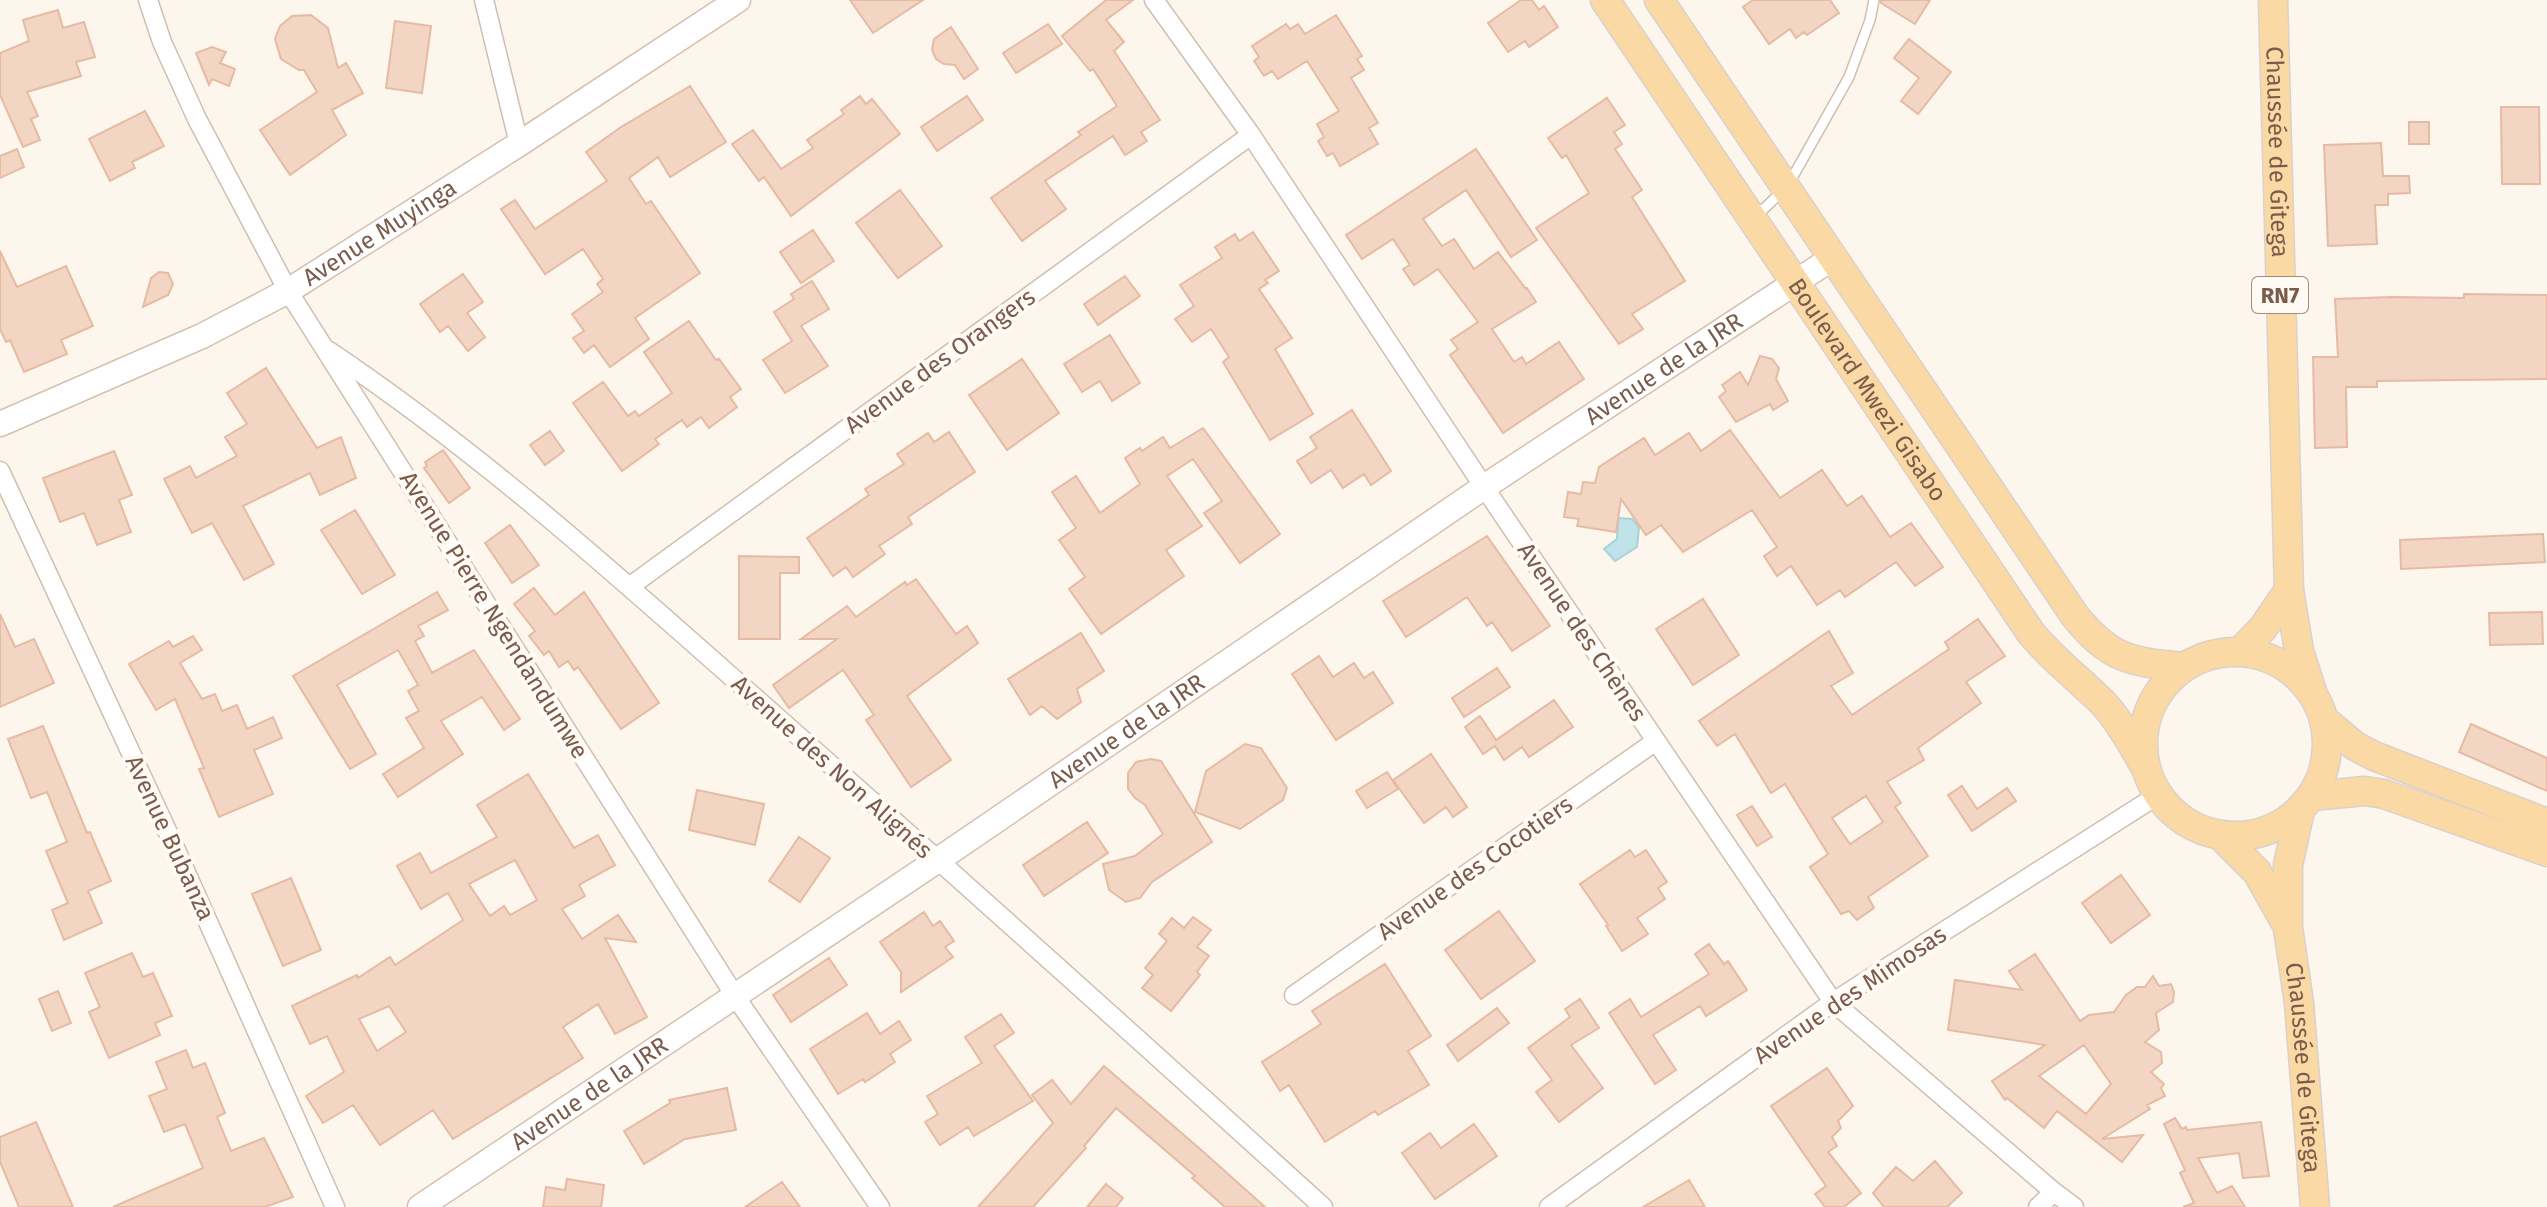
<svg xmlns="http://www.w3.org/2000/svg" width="2547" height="1207" viewBox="0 0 2547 1207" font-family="'Fira Sans',sans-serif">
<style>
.water{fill:#bfe3e8;stroke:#a5d3da;stroke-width:2}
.building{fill:#f3d5c3;stroke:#e6bba3;stroke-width:2;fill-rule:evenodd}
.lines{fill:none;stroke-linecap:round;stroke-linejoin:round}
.lane-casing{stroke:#d1beb0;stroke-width:12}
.street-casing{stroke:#d1beb0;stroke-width:21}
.secondary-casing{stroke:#d6c0b0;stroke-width:27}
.primary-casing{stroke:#dad1cd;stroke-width:31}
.lane{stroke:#fff;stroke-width:9}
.street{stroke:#fff;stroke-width:18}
.secondary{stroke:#fff;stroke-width:24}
.primary{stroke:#fbd9a5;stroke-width:28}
.labels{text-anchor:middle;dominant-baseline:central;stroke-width:8;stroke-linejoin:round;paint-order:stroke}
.shield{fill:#fffaf3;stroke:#a28b7f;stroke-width:2}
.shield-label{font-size:22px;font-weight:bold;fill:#7a5c4d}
.street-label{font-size:24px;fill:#7a5c4d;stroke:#fffaf3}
</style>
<rect width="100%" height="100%" fill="#fdf6ec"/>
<path class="water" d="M1618,518l14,1 7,8 -2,20 -22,14 -11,-12 13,-10z"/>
<path class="building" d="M850,0h73l-50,33z
M1106,0h27l-27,20 18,22 -10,9 46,69 -19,12 6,9 -22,14 -12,-19 -68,45 21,28 -44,32 -31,-43 90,-63 -3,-3 39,-26 -24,-37 -3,2 -28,-35z
M1521,0h11l7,10 5,-4 14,21 -29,20 -4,-6 -17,11 -20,-29z
M1753,0h77l9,13 -32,22 -3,-3 -8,6 -6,-9 -21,15 -26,-37z
M1881,0h49l-15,24 -34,-21z
M58,10l5,18 21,-6 11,35 -19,5 5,14 -54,16 11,24 -7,3 9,21 -17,7 -23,-52v-42l29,-12 -6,-21z
M311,15l17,13 10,40 8,-5 17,30 -31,17 14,25 -56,40 -30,-45 57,-38 -13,-22h-5l-18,-11 -6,-20 5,-13 12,-10z
M1336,15l26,41 -5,3 7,11 -13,8 27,45 -9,5 9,16 -38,22 -7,-13 -6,3 -9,-15 6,-4 -7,-13 22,-13 -32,-50 -29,18 -6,-8 -8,5 -10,-15 5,-4 -7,-11 34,-22 4,5 8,-5 7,10z
M395,21l36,5 -9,67 -36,-5z
M1048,24l14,20 -46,29 -13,-20z
M951,27l27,42 -14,10 -9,-14 -11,-1 -8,-5 -4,-9 2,-11z
M1909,39l42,33 -33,42 -17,-13 18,-23 -25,-20z
M212,47l14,5 -6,11 15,6 -6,17 -17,-7 -3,6 -13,-32z
M690,86l36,56 -56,35 -12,-20 -29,21 17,26 5,-3 49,72 -65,45 14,21 -39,28 -16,-22 -10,8 -11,-15 11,-7 -12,-17 31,-22 -6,-8 6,-5 -20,-30 -38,25 -44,-65 14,-9 20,29 72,-48 -21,-29 35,-25z
M860,96l6,8 6,-5 28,35 -109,82 -27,-39 -5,4 -27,-37 21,-14 28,39 32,-21 -6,-8 37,-26 -3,-4z
M967,96l16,24 -46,31 -16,-24z
M1607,98l18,27 -11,7 8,12 -7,5 27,41 -10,7 53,84 -53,33 11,15 -24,15 -83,-116 53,-35 -23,-38 -4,3 -14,-20z
M2501,107h38l1,77h-38z
M145,111l19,35 -32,16 3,6 -25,13 -21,-42z
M2409,122h20v22h-20z
M2381,143l2,33h26l1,17 -22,1v11h-13l2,39 -49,2 -4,-101z
M17,149l7,18 -24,11v-22z
M1476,149l61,91 -26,17 -45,-67 -43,29 19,27 12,-7 20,30 24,-17 28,37 1,-1 9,14 -44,27 22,33 8,-5 4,7 33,-22 25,37 -81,54 -53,-78 8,-6 -7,-9 27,-18 -40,-53 -24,16 -11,-16 7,-4 -17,-26 -31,20 -16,-24z
M900,190l42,56 -44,32 -42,-55z
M813,230l21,31 -33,22 -21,-31z
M1253,232l26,39 -14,9 3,3 -9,6 33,49 -17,11 38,65 -43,26 -47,-78 6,-5 -18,-28 -19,13 -17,-23 19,-13 -14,-21 42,-27 -7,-11 20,-13 4,7z
M0,251l17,36 49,-21 27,60 -32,14 6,14 -43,18 -14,-32 -4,2 -6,-13z
M159,272l9,1 5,11 -5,11 -25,12 8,-29z
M463,274l20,28 -16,11 18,24 -17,14 -20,-25 -8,6 -20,-28z
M1125,276l15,20 -42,29 -14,-21z
M812,281l17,28 -28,17 27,40 -43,27 -22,-33 29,-19 -18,-29 20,-13 -3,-5z
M2464,294l83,1v84l-170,2v6h-31l1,60 -32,1 -2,-91h25l-3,-58 57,-2 72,1z
M689,321l27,39 3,-1 22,30 -11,8 7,10 -28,21 -8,-11 -14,10 -5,-7 -27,19 4,5 -37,27 -49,-68 30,-21 25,34 7,-5 4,5 33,-23 -28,-41z
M1110,335l30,48 -28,18 -12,-20 -18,11 -18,-28z
M1760,356l12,3 7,9 -3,11 12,22 -15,9 -3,-6 -34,18 -17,-25 7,-6 -4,-6 18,-13 8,13z
M1022,359l37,54 -52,37 -38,-55z
M266,368l51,80 24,-11 15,41 -36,17 -10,-22 -67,33 31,58 -30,16 -32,-57 -20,10 -28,-54 26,-13 6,12 41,-22 -12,-19 22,-13 -20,-31z
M1352,410l39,61 -20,14 -7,-11 -21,14 -12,-18 -20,13 -14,-22 20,-13 -7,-11z
M1203,428l77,106 -40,29 -36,-50 18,-12 -29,-42 -26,17 35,50 -36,24 18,26 -83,58 -32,-45 16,-12 -26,-37 17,-12 -24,-36 24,-16 24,37 40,-29 -15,-26 15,-10 2,3 21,-14 7,11z
M1730,430l50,68 42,-28 25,36 15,-10 28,41 21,-14 32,44 -28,19 -19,-24 -51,35 -5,-7 -23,15 -26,-39 -14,10 -13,-20 13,-9 -25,-37 -69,42 -22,-27 -15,10 -25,-36 -5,33 -39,-6 2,-7 -15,-2 4,-25 13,2 2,-12 12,1 4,-16 45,-29 11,17 34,-22 12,18z
M550,431l14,20 -19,14 -15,-20z
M949,432l26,40 -67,45 4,7 -33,22 6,8 -32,23 -7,-10 -13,9 -26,-38 62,-43 -4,-6 39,-25 -7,-10 31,-21 6,9z
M443,450l27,38 -21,15 -25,-35 3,-2 -2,-4z
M114,451l18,44 -13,5 12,32 -34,13 -13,-32 -24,9 -17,-44z
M355,510l40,65 -33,19 -41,-64z
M510,525l29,40 -27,18 -27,-40z
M2543,534l2,28 -144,7 -1,-29z
M1487,536l63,90 -38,25 -20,-29 -5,4 -20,-29 -61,40 -23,-36z
M739,556l60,1v16h-19v66h-41z
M916,579l40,55 11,-8 11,17 -71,53 44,64 -40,27 -45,-67 8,-5 -31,-45 -54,38 -16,-23 64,-46h-36l46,-33 9,11 49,-35 2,3z
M534,588l21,27 29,-23 75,111 -38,26 -43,-62 -4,3 -6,-9 -9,6 -10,-16 -5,4 -15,-19 6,-5 -21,-27z
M437,592l11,18 -30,16 6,10 -9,5 17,32 42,-23 46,69 -16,11 -22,-33 -41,24 22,33 -65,43 -15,-23 41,-26 -18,-30 13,-7 -11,-20 10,-6 -20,-35 -61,35 39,69 -26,15 -57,-93z
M1703,599l36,56 -46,30 -37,-56z
M2542,612l1,32 -53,1 -1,-32z
M0,614l15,33 19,-8 20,44 -54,24z
M1978,619l27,37 -39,26 15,21 -63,45 6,12 -37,22 14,21 -6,4 33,49 -60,41 6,11 -17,12 -8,-9 -8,3 -31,-47 18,-13 -43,-70 -14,9 -36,-59 -18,12 -18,-25 130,-90 24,42 -22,13 21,29 97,-66 -4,-7zM1866,796l17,26 -33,22 -18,-26z
M1081,633l23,38 -27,18 4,13 -24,17 -15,-13 -12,9 -22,-36z
M193,636l9,14 -22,13 22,36 13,-5 7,17 15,-6 10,24 26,-12 9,21 -28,12 19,44 -54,23 -20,-48 5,-1 -29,-69 -19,11 -27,-46 40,-23 4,6z
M1319,656l14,21 21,-14 10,15 9,-6 20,31 -57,37 -44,-66z
M1497,668l13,19 -46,30 -12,-19z
M1554,700l19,27 -44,30 -7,-10 -18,13 -9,-14 -12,8 -18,-27 15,-11 16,24z
M2471,724l76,34v33l-88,-39z
M43,726l44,107 3,-1 21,49 -23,10 14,32 -38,17 -12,-30 16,-7 -22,-52 21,-9 -20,-50 -16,6 -23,-59z
M1245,744l16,4 26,40 -4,12 -43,29 -45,-17 11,-41z
M1431,754l36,53 -14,10 -7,-10 -22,16 -31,-43z
M1151,759l10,2 51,81 -60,40 -12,16 -14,4 -17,-12 -6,-26 32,-8 28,-22 -18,-29 -10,-7 -7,-9v-16l8,-11z
M1387,772l11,17 -31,19 -11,-17z
M528,774l46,74 24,-13 17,30 -36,20 6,11 -23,13 20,30 36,-24 18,27 -31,-4 42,79 -32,17 -17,-30 -35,23 20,31 -130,81 -20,-29 -53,35 -27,-40 -30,18 -17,-27 38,-24 -17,-36 -17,8 -18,-38 65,-31 1,3 32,-21 5,8 68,-45 -15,-27 -27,16 -24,-43 23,-13 11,20 66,-36 -20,-32zM515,860l22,40 -27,15 -6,-9 -14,10 -21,-32zM389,1006l17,26 -29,19 -18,-32z
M1962,786l15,23 30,-21 9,13 -44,30 -24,-36z
M697,790l67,14 -9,41 -66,-15z
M1752,806l20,31 -15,9 -20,-31z
M1087,822l21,31 -64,43 -21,-31z
M799,837l31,21 -30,44 -31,-21z
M1630,850l5,7 11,-7 21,32 -9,6 7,11 -28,19 11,16 -26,17 -16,-25 2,-1 -28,-41z
M2121,875l29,40 -39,28 -29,-40z
M291,878l30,72 -38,16 -31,-72z
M1499,911l36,50 -54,38 -36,-49z
M924,912l9,14 7,-5 14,20 -9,6 8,10 -52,35v-20l-21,-30z
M1193,917l18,13 -14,17 12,9 -12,16 3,3 -29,36 -29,-23 11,-13 -8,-7 22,-27 -8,-7 13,-16 12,10z
M1709,944l15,20 4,-3 19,29 -41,26 -6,-10 -47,29 23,35 -21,14 -46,-71 21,-14 11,18 68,-43 -14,-20z
M132,953l11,24 10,-4 19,43 -17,7 5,12 -51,23 -20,-46 11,-5 -15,-34z
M2035,954l45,67 9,-6 25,-3 12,-17 11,-8h8l8,-11 6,10 12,-2 3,8 -1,10 -17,11 3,17 -14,12 16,10 1,11 -11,9 13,12 -3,4 4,8 -18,9 3,4 -48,30 41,-4 -21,27 -65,-51 -13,17 -37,-30 -2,2 -13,-19 53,-36 -97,-15 7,-50 67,10 -13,-19zM2084,1045l27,39 -25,30 -47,-38z
M829,958l18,27 -56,37 -18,-27z
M1385,964l46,72 -23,15 21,34 -51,30 -3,-4 -50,31 -36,-57 -9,6 -18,-29 59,-38 -9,-13z
M58,991l13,32 -19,8 -13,-32z
M1580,999l19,29 -28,17 32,43 -44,34 -23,-30 16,-12 -24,-32 42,-31 -5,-8z
M1497,1008l12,15 -51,38 -11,-16z
M867,1013l13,21 19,-13 12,19 -21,14 5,8 -30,20 -2,-3 -25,15 -28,-45z
M1001,1014l13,19 -20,13 39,55 -59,35 -6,-9 -28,18 -15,-23 13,-8 -11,-18 55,-33 -17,-26z
M186,1050l7,18 12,-5 20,50 -8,4 14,34 33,-13 29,59 -28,10h-152l90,-39 -18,-44 -21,8 -15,-36 18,-7 -11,-27z
M1104,1066l95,82 66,59h-40l-33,-29 3,-2 -79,-68 -32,38 2,2 -53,59h-55l75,-84 -21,-28 20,-15 19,24z
M1827,1068l26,38 -15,15 3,7 -9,9 5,9 -9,6 33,41 -17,14h-19l-10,-13 11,-8 -55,-80z
M727,1088l9,42 -51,9 -41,25 -20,-33 46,-28 -1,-3z
M2175,1118l7,11 4,-2 1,3 74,-8 8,54 -26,2 -4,-25 -41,5 19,35 15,-7 13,21h-62l11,-4 -14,-30 5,-3 -21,-46z
M36,1122l37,85h-54l-19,-45v-25z
M1474,1124l23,32 -62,43 -33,-46 28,-20 11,15z
M1935,1161l27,32 -15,14h-63l-11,-14 23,-26 17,14z
M567,1179l37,6 -3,22h-58l3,-20 19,3z
M1689,1180l16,27h-62z
M782,1182l18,25h-55z
M1106,1184l17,14 -7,9h-29z"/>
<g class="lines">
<defs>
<path id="lane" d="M1756,216l31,-29 62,-110 21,-57 4,-20"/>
<path id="street" d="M148,0l14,42 35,77 91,172 447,705 145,211
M484,0l35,144
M1154,0l97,135 233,352 349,515 221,190 20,15
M329,351c161,108 304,239 449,367 183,162 365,325 545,489
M0,471l176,379 159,357
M629,587l622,-452
M1294,995l362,-254
M1549,1207l284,-205 325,-207
M2038,1207l16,-15"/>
<g id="secondary">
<path id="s1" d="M0,424l202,-88 86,-45 231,-147 219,-144"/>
<path id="s2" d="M420,1207l518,-347 546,-373 350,-230"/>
</g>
<g id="primary">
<path id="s3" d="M1605,0l426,633c22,27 49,47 73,71 17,19 29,42 42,64"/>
<path d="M1659,0l416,616c35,43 55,46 109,51"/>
<path id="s4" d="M2273,0l16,590 10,61 14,44"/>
<path d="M2240,652l23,-24 26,-38"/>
<circle cx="2235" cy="744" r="92"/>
<path d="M2324,720l31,26 19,10 173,67"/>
<path d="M2312,796l53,-5 19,3 163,58"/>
<path id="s5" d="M2300,810l-12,55v63l11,75 16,204"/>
<path d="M2220,835l37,37 27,48"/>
</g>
</defs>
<use href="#lane" class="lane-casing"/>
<use href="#street" class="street-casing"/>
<use href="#secondary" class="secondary-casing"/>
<use href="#primary" class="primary-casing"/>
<use href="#lane" class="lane"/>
<use href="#street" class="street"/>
<use href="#secondary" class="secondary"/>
<use href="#primary" class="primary"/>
</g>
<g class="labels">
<rect class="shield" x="2252" y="277" width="56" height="36" rx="6"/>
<g class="shield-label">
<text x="2280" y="295">RN7</text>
</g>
<g class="street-label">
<text stroke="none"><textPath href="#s4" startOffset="152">Chaussée de Gitega</textPath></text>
<text stroke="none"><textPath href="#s1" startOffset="426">Avenue Muyinga</textPath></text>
<text transform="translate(940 361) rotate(-36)">Avenue des Orangers</text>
<text stroke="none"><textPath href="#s2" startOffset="1500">Avenue de la JRR</textPath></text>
<text stroke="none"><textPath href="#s3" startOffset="470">Boulevard Mwezi Gisabo</textPath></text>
<text transform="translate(494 615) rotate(58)">Avenue Pierre Ngendandumwe</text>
<text transform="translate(1582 632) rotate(56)">Avenue des Chènes</text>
<text stroke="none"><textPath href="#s2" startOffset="852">Avenue de la JRR</textPath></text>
<text transform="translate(832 767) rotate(42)">Avenue des Non Alignés</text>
<text transform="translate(170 838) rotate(65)">Avenue Bubanza</text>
<text transform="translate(1475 868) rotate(-35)">Avenue des Cocotiers</text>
<text transform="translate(1850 995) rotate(-34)">Avenue des Mimosas</text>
<text stroke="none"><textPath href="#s5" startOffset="260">Chaussée de Gitega</textPath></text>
<text stroke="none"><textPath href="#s2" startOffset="204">Avenue de la JRR</textPath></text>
</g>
</g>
</svg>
